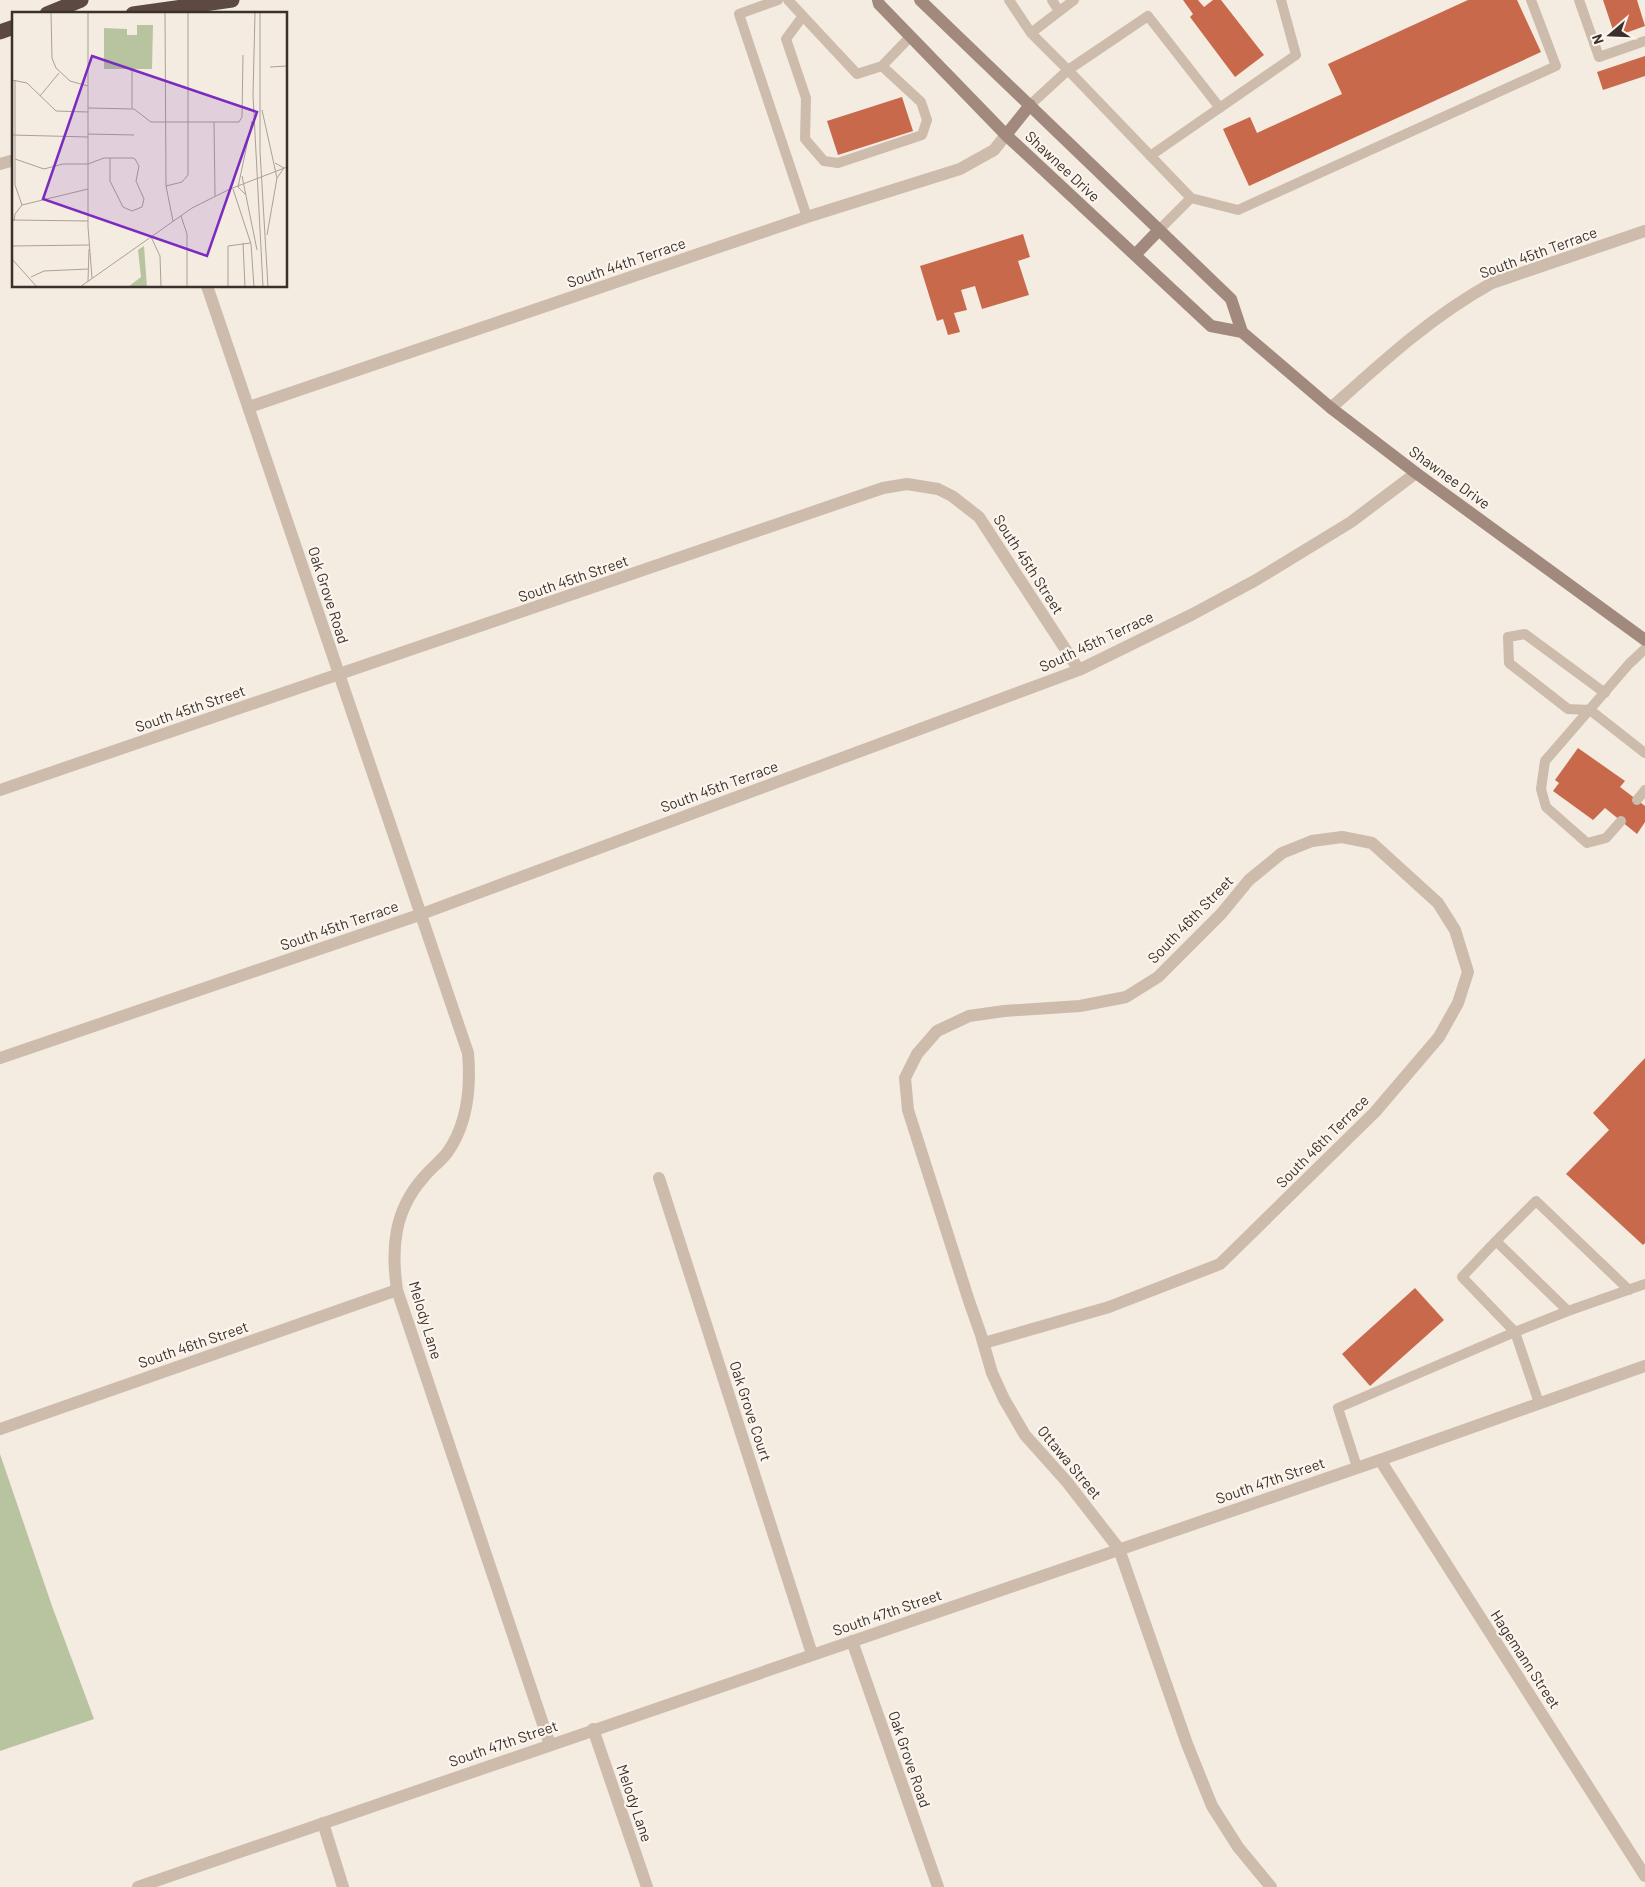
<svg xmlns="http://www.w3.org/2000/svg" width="1645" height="1887" viewBox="0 0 1645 1887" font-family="Barlow,sans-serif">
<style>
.green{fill:#b8c4a0}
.building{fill:#c8694b}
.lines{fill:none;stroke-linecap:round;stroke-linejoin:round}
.service{stroke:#cdbbac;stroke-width:10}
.minor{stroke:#cdbbac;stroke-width:12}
.tertiary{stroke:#cdbbac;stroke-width:12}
.secondary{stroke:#a18a7d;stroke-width:12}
.motorway{stroke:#5c4a42;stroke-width:15}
.labels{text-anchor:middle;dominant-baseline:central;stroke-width:4.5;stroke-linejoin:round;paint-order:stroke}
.street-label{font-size:15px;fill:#3b302b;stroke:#fbf5ee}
.inset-road{fill:none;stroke:#aaa098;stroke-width:1}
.view{fill:#7b2cbf;fill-opacity:0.15;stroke:#7b2cbf;stroke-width:2.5}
.inset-edge{fill:none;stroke:#3b302b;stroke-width:2.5}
</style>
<rect width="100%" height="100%" fill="#f4ebe1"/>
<path class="green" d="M0,1454l52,152 42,113 -94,32z"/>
<path class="building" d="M1183,0h15l6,7 9,-7h8l43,55 -29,22 -45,-60 3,-3z
M1468,0h49l24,52 -292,134 -26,-57 27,-12 7,16 85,-39 -14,-30z
M1603,0h34l8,26 -25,9 -2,-7 -5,2z
M1645,56v20l-42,14 -6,-18z
M902,97l11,34 -75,24 -11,-34z
M1023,234l7,23 -12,4 11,34 -47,14 -7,-23 -14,4 6,20 -13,3 6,19 -12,3 -5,-16 -6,2 -17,-55z
M1578,748l47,33 -5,6 25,19v16l-8,12 -32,-26 -12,12 -40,-29 6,-8 -4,-3z
M1645,1058v185l-2,2 -77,-71 43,-44 -16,-17z
M1415,1288l29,32 -74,66 -28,-32z"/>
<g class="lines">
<path class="service" d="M778,0l-39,14 68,203
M788,0l69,74 25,-8 28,-29
M1009,0l22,33 37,37 80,-54 72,92
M1052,0l7,11
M1579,0l20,57 46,-16
M803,16l-17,23 20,59 -1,41 19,22 14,2 84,-28 5,-15 -6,-18 -39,-36
M1031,33l43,-33
M1030,105l38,-35 123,128 -32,32
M1150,156l146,-101 -15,-55
M1191,198l47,12 318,-144 -25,-66
M1605,693l-80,-59 -17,3 1,26 59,46 22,1 55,43
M1637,800l8,-10
M1621,821l-15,17 -19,5 -41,-36 -5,-18 4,-28 84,-97 16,-15
M1496,1241l40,-40 93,89
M1539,1403l-24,-71 53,-21 77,-27
M1357,1467l-19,-59 177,-76 -53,-55 34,-36 72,70"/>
<path class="minor" d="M0,164l14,-4
M207,286l261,767c3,34 -1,72 -21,100 -7,9 -17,16 -24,25 -29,33 -32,70 -26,112l153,455
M249,407l558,-190 153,-48 34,-19 12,-15
M1331,408c51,-46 101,-92 161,-125l153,-52
M0,790l883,-302 24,-4 31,5 14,7 27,21 100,153
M0,1058l419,-143 660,-245 114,-56 63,-34 95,-58 65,-49
M659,1178l153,476
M984,1343l125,-36 111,-43 155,-152 64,-75 19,-34 10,-31 -13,-42 -17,-27 -66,-60 -30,-6 -30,4 -30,12 -33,27 -28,34 -63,63 -32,20 -46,9 -76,5 -35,5 -32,15 -20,23 -12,24 3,32 61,191 12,34 11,38 12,26 21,36 42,47 52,67 68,195 25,62 26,41 33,40
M0,1429l397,-139
M1380,1460l265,416
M852,1641l86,246
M593,1729l54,158
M323,1823l20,64"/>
<path class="tertiary" d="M138,1887l1242,-427 265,-94"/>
<path class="secondary" d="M878,0l1,4 127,131 205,191 31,6 89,76 85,65 229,167
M920,0l311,299 11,33
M1006,135l24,-30
M1135,255l24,-25"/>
<path class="motorway" d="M47,14l34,-14
M133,14l99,-14
M0,32l14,-5"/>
</g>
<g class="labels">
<g class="street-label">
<text transform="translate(1063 166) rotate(43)">Shawnee Drive</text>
<text transform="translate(1538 252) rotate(-20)">South 45th Terrace</text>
<text transform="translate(626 262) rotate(-19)">South 44th Terrace</text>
<text transform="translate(1450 477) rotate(36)">Shawnee Drive</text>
<text transform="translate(1029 564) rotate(57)">South 45th Street</text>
<text transform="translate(573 578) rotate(-19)">South 45th Street</text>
<text transform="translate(329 595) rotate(72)">Oak Grove Road</text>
<text transform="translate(1096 641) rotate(-25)">South 45th Terrace</text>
<text transform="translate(190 708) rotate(-19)">South 45th Street</text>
<text transform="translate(719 786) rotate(-20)">South 45th Terrace</text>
<text transform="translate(1190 919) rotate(-46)">South 46th Street</text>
<text transform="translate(339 925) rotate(-19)">South 45th Terrace</text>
<text transform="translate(1322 1141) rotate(-45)">South 46th Terrace</text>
<text transform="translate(426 1320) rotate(73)">Melody Lane</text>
<text transform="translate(193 1344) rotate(-19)">South 46th Street</text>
<text transform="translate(751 1411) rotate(72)">Oak Grove Court</text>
<text transform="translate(1070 1462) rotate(50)">Ottawa Street</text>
<text transform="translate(1270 1480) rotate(-19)">South 47th Street</text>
<text transform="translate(887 1612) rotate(-19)">South 47th Street</text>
<text transform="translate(1526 1659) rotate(57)">Hagemann Street</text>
<text transform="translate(503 1743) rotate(-19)">South 47th Street</text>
<text transform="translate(910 1759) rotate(71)">Oak Grove Road</text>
<text transform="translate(635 1803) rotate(71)">Melody Lane</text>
</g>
</g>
<g transform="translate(12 12)">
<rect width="275" height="275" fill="#f4ebe1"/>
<path d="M125,13h16l-1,44h-48v-41l23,1v6h10zM132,234l3,41h-19l13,-10 -3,-27z" fill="#b8c4a0"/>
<path class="inset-road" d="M39,0l1,46 4,10 14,13 18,5M76,0v215l4,51M153,0l1,174 7,35M243,0l-2,83 10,192M248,0v139l8,136M258,55l17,-1M120,57v39M0,68l15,3 29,28 32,1M3,68v105l7,20M28,84l19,-23M76,96l46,1 17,13h88l3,-5 1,-62M250,98l15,68M202,110l1,74M76,122l46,1M0,123l76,2M3,147l29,10 19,-5h25l16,-6h29l2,1 4,7 -3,15 8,18 -2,8 -10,4 -9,-4 -13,-26v-23M230,164l15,74M154,174l16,-4 6,-7v-163M221,177l18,55 3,43M233,182l-7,-7 14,-66M169,204l6,18v53M1,208l75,1M2,209l1,-7 7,-9 66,-16M255,223l10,-57 7,-10 -9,-5M139,225l9,19 1,31M231,231l2,44M0,234l77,-1M0,247l25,28M19,265l13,-6 44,-2M76,269l1,-32M68,275l112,-79 38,-19 57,-22M216,275v-41l22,-3"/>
<path class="view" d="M80,44l165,56 -50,144 -164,-57z"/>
<rect width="275" height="275" class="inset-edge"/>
</g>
<g transform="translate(1610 35) rotate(251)" stroke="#fbf5ee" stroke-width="4" paint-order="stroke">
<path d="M0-4L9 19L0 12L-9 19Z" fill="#3b302b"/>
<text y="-8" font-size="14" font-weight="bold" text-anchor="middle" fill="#3b302b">N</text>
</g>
</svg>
